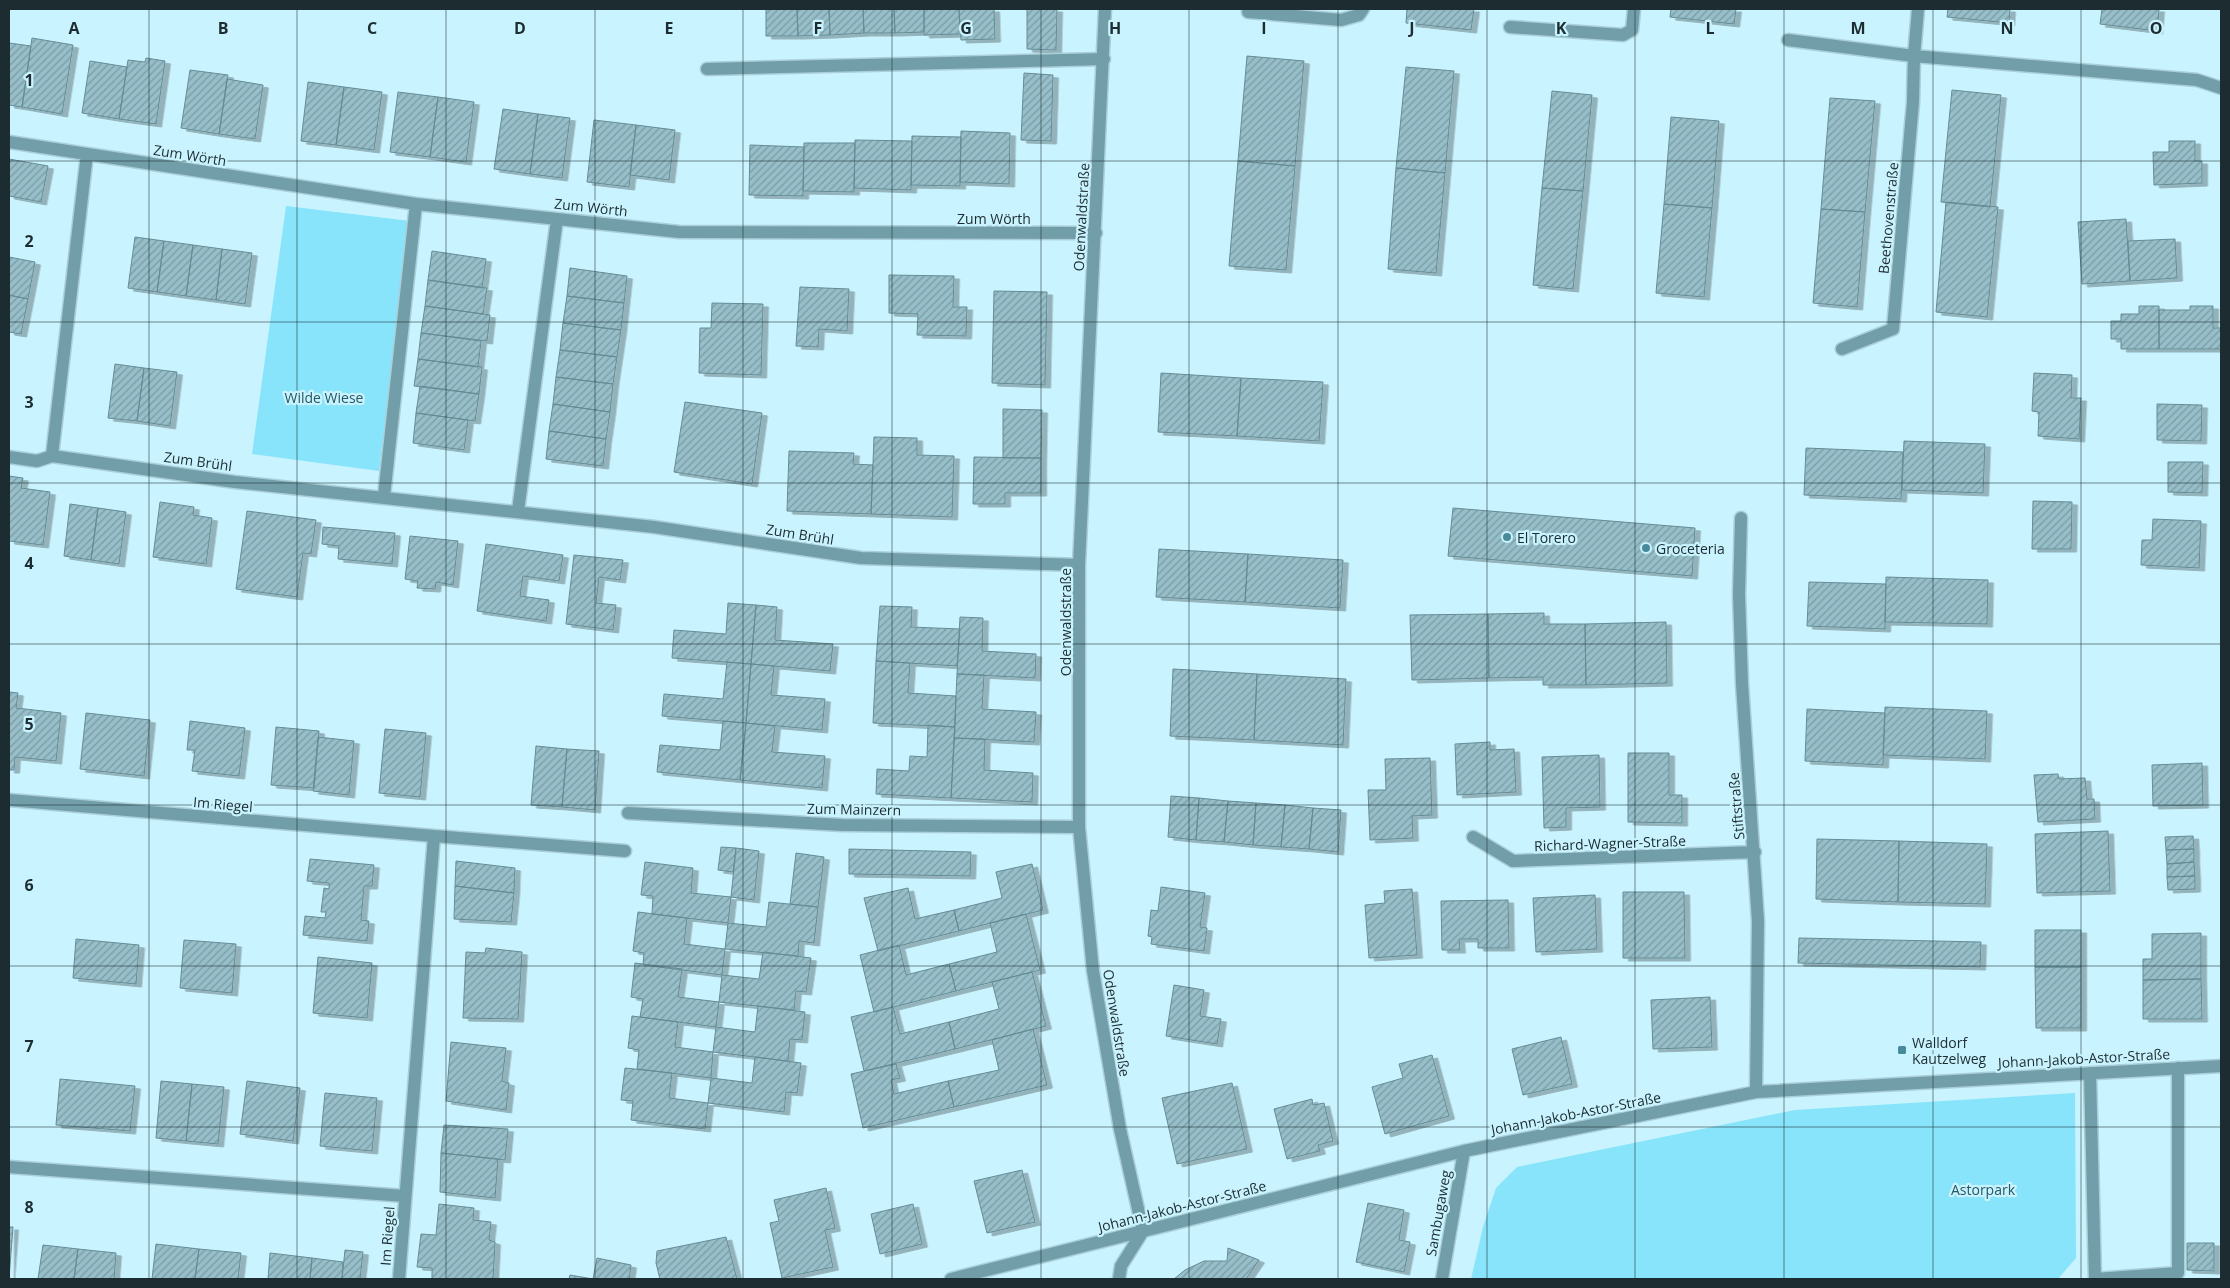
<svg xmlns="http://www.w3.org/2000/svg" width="2230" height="1288" viewBox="0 0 2230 1288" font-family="'Open Sans',sans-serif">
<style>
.green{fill:#88e4fa}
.building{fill:url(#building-hatch);stroke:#658c95;filter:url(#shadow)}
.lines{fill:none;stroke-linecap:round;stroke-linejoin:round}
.minor-casing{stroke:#aacfd9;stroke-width:15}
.minor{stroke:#729ea9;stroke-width:12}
.grid{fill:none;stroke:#1c2c30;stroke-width:1;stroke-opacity:0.55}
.poi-dot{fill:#478a99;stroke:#c9f3fe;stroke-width:2}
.labels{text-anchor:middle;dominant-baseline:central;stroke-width:4.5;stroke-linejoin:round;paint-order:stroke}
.street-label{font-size:14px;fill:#1c2c30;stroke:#c9f3fe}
.park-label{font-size:14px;fill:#265864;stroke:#c9f3fe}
.poi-label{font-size:14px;fill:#1c2c30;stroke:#c9f3fe;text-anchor:start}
.grid-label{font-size:16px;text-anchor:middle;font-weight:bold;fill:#1c2c30;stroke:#c9f3fe;stroke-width:4.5;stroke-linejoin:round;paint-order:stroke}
</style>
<defs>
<pattern id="building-hatch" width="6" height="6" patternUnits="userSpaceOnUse" patternTransform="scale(1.25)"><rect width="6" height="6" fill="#97bfc9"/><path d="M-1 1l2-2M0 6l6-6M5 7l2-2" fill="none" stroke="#7a9ba4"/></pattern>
<filter id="shadow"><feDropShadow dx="5.5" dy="3" stdDeviation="0" flood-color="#0004"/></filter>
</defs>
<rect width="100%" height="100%" fill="#c9f3fe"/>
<path class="green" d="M286,206l124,15 -31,250 -127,-17z
M2075,1093l1,165 -18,21h-587l12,-52 13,-39 21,-21 278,-57z"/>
<path class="building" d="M766,9h31l1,27h-32z
M797,9h32l1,26 -32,1z
M829,9h34l1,24 -34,2z
M863,9h31l1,24h-31z
M894,9h30v23l-29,1z
M924,9h35l1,25 -36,1z
M959,9h35l1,30 -34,1z
M1027,9h30l-1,41 -29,-1z
M1407,9h67l-3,21 -65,-7z
M1671,9h65l-2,15 -64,-7z
M1948,9h62l-1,14 -62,-6z
M2102,9h57l-2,22 -57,-7z
M32,38l41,7 -11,69 -40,-7z
M9,43l22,3 -9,61 -13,-2z
M1247,56l57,5 -9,105 -57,-5z
M146,58l19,3 -9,63 -37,-5 9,-59 17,2z
M90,61l37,6 -8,52 -37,-6z
M1406,67l48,4 -9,102 -49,-5z
M190,70l38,5 -9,59 -38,-6z
M1024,73l29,2 -2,66 -30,-1z
M227,79l36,6 -8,54 -36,-5z
M308,82l36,5 -8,58 -35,-4z
M344,87l38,5 -8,58 -38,-5z
M1952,90l49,5 -11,112 -49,-5z
M1552,91l40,4 -9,96 -41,-3z
M398,92l40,5 -8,60 -40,-5z
M438,97l36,5 -8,60 -36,-5z
M1830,98l45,3 -10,111 -44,-3z
M503,109l35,5 -8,60 -36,-5z
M538,114l32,4 -8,60 -32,-4z
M1671,117l48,4 -7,87 -48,-4z
M594,120l42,5 -7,62 -42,-5z
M636,125l39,5 -6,50 -39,-5z
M961,131l49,2 -1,51 -49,-2z
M912,136l49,1 -1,49 -49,-1z
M855,140l57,1 -1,49 -57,-2z
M2169,141h26v20h7v22l-48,2 -1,-33h16z
M804,143h51l-1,49 -51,-1z
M750,145l54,2 -1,49 -54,-1z
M9,159l39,7 -7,36 -32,-6z
M1238,161l57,5 -9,104 -57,-4z
M1396,168l49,5 -9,100 -48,-4z
M1542,188l41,3 -10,98 -40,-4z
M1946,202l52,5 -11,110 -51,-5z
M1664,204l48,4 -8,89 -48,-4z
M1821,209l44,3 -8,95 -44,-4z
M2126,219l4,62 -48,3 -4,-62z
M135,237l29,4 -7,51 -29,-4z
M2175,239l2,39 -47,3 -2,-40z
M164,241l29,4 -7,51 -29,-4z
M193,245l29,4 -6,51 -30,-4z
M222,249l30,4 -7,51 -29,-4z
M432,251l54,8 -4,29 -54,-8z
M9,257l26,5 -7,37 -19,-4z
M570,268l57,8 -3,27 -57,-7z
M889,275l65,1 -1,31h14l-1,29 -49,-1 1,-21 -29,-1z
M428,280l59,8 -4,26 -58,-8z
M800,287l49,2 -2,42 -28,-2 -1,18 -22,-1z
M994,291l53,1 -2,93 -53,-2z
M9,295l19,4 -7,35 -12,-2z
M567,296l57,7 -3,27 -58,-7z
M712,303l51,1 -2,71 -62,-2 1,-45h11z
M425,306l65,9 -3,26 -66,-8z
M2139,306h20v43h-38v-10h-10v-18h10v-7h18z
M2190,306h23v22h8v21h-62v-39h31z
M563,323l58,7 -4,27 -57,-7z
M421,333l60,8 -3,26 -60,-8z
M560,350l57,7 -4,27 -57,-7z
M418,359l64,8 -3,27 -65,-8z
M115,364l29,4 -7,53 -29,-3z
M144,368l33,4 -7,54 -33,-5z
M1161,373l80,5 -4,58 -79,-4z
M2034,373l38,2 -1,23h10l-2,41 -41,-3 1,-24 -7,-1z
M556,377l57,7 -3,28 -57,-8z
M1241,378l82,4 -4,59 -82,-5z
M420,386l59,8 -4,27 -59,-8z
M685,402l77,11 -10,71 -78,-12z
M553,404l57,8 -4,27 -57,-8z
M2157,404l45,1 -1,36 -44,-1z
M1003,409l39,1 -1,48h-38z
M416,413l52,7 -4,30 -51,-7z
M549,431l57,8 -3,27 -57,-7z
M874,437l43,1v17l37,1 -2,61 -81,-3z
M1904,441l81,3 -2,49 -81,-3z
M1806,448l97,4 -2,47 -97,-4z
M789,451l65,2 -1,11 20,1 -2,49 -84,-3z
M974,457l67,1v35h-36v11h-32z
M2168,462h35l-1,31 -34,-1z
M9,476l14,2 -2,10 29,4 -7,53 -34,-4z
M2033,501l39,1 -1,47h-39z
M160,502l34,5 -1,8 19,3 -6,46 -53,-7z
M70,504l28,4 -7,52 -27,-4z
M98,508l28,4 -7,52 -28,-4z
M1453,508l242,20 -3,48 -244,-20z
M247,511l69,9 -5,34 -8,-1 -6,44 -61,-8z
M2153,519l48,2 -2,47 -58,-3 1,-25h10z
M323,527l72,6 -3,31 -54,-5 1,-13 -17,-2z
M410,536l48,5 -5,44 -17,-3 -1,7 -18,-1 1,-7 -13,-2z
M486,544l77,11 -4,26 -36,-5 -3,20 29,4 -3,21 -69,-10z
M1159,549l89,5 -3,48 -89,-5z
M1248,554l95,6 -3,48 -95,-6z
M574,555l49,5 -3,20 -21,-3 -3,26 20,2 -3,25 -47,-6z
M1886,577l102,3 -1,44 -102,-2z
M1809,582l77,2 -1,45 -78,-3z
M728,603l28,2 -5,59 -79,-6 2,-28 52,4z
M756,605l21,2 -2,33 58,4 -3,27 -79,-7z
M880,606l32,1 -1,20 49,2 -3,37 -81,-5z
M1544,613v11h41l1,61h-43v-8l-54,1 -1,-64z
M1488,614l1,64 -77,2 -2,-65z
M960,617l23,1 -1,33 54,3 -1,24 -78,-4z
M1666,622l1,61 -81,2 -1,-61z
M876,661l34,2 -2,30 48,3 -1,31 -82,-4z
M727,662l24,2 -5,59 -84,-7 2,-22 59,5z
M751,664l23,2 -3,29 54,4 -3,31 -76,-7z
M1173,669l84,5 -3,66 -84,-4z
M957,674l27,1 -2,34 54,3 -2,30 -80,-4z
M1257,674l89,5 -3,66 -89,-5z
M9,692l9,1 -2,15 45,5 -5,48 -41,-4 -1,13h-5z
M1885,707l102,4 -2,48 -102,-4z
M1807,709l78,4 -2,52 -78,-4z
M86,713l64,7 -6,56 -64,-7z
M190,721l55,7 -6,48 -47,-5 3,-21h-8z
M723,721l23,2 -6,57 -83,-8 3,-27 60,5z
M746,723l29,3 -3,26 53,4 -3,32 -82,-8z
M928,725l27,2 -4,71 -75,-4 1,-25 32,2 1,-15 17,1z
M276,727l43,4 -5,57 -43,-3z
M385,729l41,4 -6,64 -41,-4z
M318,737l36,4 -5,54 -36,-4z
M954,738l31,1 -1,31 49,3 -1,29 -81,-4z
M1490,742v8l24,-1 2,43 -59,3 -2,-51z
M536,746l31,3 -5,58 -31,-2z
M567,749l32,2 -4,59 -33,-3z
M1628,753h41v42h13v28l-54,-1z
M1599,755l1,52 -34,1v19l-22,1 -2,-71z
M1430,758l2,57 -20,1 1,22 -43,2 -2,-50h18l-1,-31z
M2202,763l1,42 -50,1 -1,-41z
M2058,774l1,5 26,-1 2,21h7l1,20 -57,3 -4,-47z
M1171,796l28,2 -3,42 -28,-3z
M1199,798l29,3 -4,41 -28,-2z
M1228,801l28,2 -3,42 -29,-3z
M1256,803l29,2 -4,42 -28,-2z
M1285,805l28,3 -4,41 -28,-2z
M1313,808l28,2 -3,42 -29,-3z
M2108,831l2,60 -73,2 -2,-59z
M2193,836l1,13 -28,1 -1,-13z
M1817,839l82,2 -1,61 -82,-3z
M1899,841l88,3 -2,60 -87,-2z
M721,847l15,1 -3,24 -15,-2z
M736,848l23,3 -5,49 -23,-3z
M849,849l122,3 -1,24 -121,-2z
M2194,849v13l-27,2 -1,-14z
M796,853l28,4 -6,50 -28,-3z
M310,859l64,6 -2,21h-8l-3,34 8,1 -2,20 -64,-6 2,-19 20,2 1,-6h-5l3,-24 5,1v-6l-22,-2z
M456,861l59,7 -1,25 -59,-7z
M645,862l48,6 -2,25 40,4 -3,26 -76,-9 1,-18 -12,-1z
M2194,862l1,14 -28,1v-13z
M1032,864l11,46 -84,21 -5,-21 48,-12 -6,-26z
M2195,876v13l-27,1 -1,-13z
M455,886l59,7 -3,29 -57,-3z
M1161,887l44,6 -5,34 7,1 -3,23 -53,-7 1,-7 -4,-1 3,-26 7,1z
M908,888l7,31 39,-9 5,21 -81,20 -14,-53z
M1412,889l5,66 -48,3 -4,-53 20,-2 -1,-12z
M1623,892h61l1,66h-62z
M1595,895l2,54 -61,3 -3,-54z
M1508,900l1,48h-31v-9h-19l1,11h-18l-1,-49z
M769,902l49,5 -4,36 -15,-2 -1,15 -73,-7 3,-26 38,4z
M638,912l49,6 -3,26 41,5 -3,26 -79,-10 1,-12 -11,-2z
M1026,914l14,56 -84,21 -7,-27 48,-12 -7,-29z
M2035,930h46v37h-46z
M2201,933v46l-58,1v-21h9v-25z
M1799,938l182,4 -1,25 -182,-4z
M76,939l63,6 -3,39 -63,-6z
M184,940l52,4 -4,49 -52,-5z
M899,945l7,30 43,-11 7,27 -82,21 -14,-57z
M486,948l36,4 -4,67 -55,-1 3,-66 19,1z
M763,952l48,6 -5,34 -10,-1 -2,19 -75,-8 3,-27 37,4z
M318,957l54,6 -5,55 -54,-5z
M635,963l47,6 -4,28 41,5 -3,25 -76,-10 3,-18 -12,-2z
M2035,967h46v61h-45z
M1032,972l14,54 -91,23 -6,-27 50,-13 -7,-27z
M2201,979l1,40h-59v-39z
M1174,985l30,5 -4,26 21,3 -4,25 -51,-8z
M1710,997l2,50 -59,2 -2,-49z
M758,1006l47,6 -3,28 -12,-1 -2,22 -75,-9 3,-25 39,5z
M893,1007l7,27 49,-12 6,27 -91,22 -13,-54z
M632,1016l46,6 -3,25 38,5 -2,26 -74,-9 2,-19 -11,-2z
M1033,1029l14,56 -93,22 -6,-26 51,-11 -7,-30z
M1561,1037l11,47 -49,11 -11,-46z
M451,1042l55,6 -4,33 7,2 -3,27 -60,-9z
M1432,1055l17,61 -64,18 -13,-47 31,-9 -4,-14z
M755,1057l46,6 -4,30 -11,-1 -2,20 -76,-9 3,-25 41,5z
M896,1064l4,14 -9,2 3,14 54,-13 6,26 -91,21 -12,-54z
M625,1068l47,5 -3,25 39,5 -3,26 -74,-9 2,-19 -12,-1z
M60,1079l75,7 -5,45 -74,-6z
M161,1081l31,3 -6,57 -30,-3z
M247,1081l53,7 -7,53 -53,-7z
M1232,1083l15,66 -70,15 -15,-66z
M192,1084l32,3 -6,57 -32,-3z
M325,1093l52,5 -5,53 -52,-5z
M1312,1099l1,6 11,-2 9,38 -15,4 2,6 -33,8 -13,-50z
M444,1125l64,4 -3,31 -64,-7z
M441,1153l57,6 -3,39 -55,-6z
M1022,1170l13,52 -48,11 -13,-52z
M826,1188l9,40 -10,2 8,37 -51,11 -12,-55 9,-2 -5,-21z
M1368,1203l36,7 -5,30 11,2 -6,30 -48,-10z
M439,1204l35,4 -1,12 18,2 -2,18 6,2 -2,37h-61v-11l-15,-1 4,-33 15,1z
M913,1204l9,40 -42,10 -9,-40z
M9,1227h4l-4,52z
M726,1237l11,42h-77l-4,-16 1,-12z
M2187,1243h27v28l-27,-1z
M156,1244l43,5 -4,30h-43z
M43,1245l35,4 -4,30h-36z
M1228,1248l31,12 -13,19h-72l11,-9 19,-9h23z
M78,1249l38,4 -2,26h-40z
M199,1249l42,4 -3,26h-43z
M345,1250l18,2 -3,27h-18z
M270,1253l42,5 -2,21h-42z
M312,1258l31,4 -1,17h-32z
M597,1258l34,7 -2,14h-60l1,-4 23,4z"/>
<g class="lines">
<defs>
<path id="minor" d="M1105,9l-26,556v262l14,144 27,158 23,102 -22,35 -2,13
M1248,12l93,8 18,-5 4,-6
M1510,27l113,8 9,-5 2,-21
M1788,40l126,16 283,24 24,8
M707,69l397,-10
M9,142l78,12
M1842,349l51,-20 20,-227 1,-46 4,-47
M52,456l35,-302 329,50 263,28 417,1
M9,457l28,4 15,-5 183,26 419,45 207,31 218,7
M384,496l32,-292
M518,511l39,-292
M1741,518l-2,77 3,89 16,237 -2,171
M9,800l425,36 -35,443
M628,813l214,12 237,2
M434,836l191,15
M1473,837l40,24 242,-9
M2090,1073l5,206 83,-6v-205
M9,1167l396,29
M951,1279l513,-128 292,-59 465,-26
M1442,1279l22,-128"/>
</defs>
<use href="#minor" class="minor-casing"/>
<use href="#minor" class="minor"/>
</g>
<path class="grid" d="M149,9v1270M297,9v1270M446,9v1270M595,9v1270M743,9v1270M892,9v1270M1041,9v1270M1189,9v1270M1338,9v1270M1487,9v1270M1635,9v1270M1784,9v1270M1933,9v1270M2081,9v1270M9,161h2212M9,322h2212M9,483h2212M9,644h2212M9,805h2212M9,966h2212M9,1127h2212"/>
<g class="poi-dot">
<circle cx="1507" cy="537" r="5"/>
<circle cx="1646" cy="548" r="5"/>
<rect x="1897" y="1045" width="10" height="10" rx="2.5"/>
</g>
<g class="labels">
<g class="street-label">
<text transform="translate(190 155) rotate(9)">Zum Wörth</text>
<text transform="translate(591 207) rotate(6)">Zum Wörth</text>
<text transform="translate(1081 217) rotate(-87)">Odenwaldstraße</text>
<text x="994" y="218">Zum Wörth</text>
<text transform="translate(1888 218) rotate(-85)">Beethovenstraße</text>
<text transform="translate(198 461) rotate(8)">Zum Brühl</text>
<text transform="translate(800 534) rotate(9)">Zum Brühl</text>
<text transform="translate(1065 622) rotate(-90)">Odenwaldstraße</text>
<text transform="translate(223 804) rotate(5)">Im Riegel</text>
<text transform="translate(1736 806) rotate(-95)">Stiftstraße</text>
<text transform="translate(854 809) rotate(1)">Zum Mainzern</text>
<text transform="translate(1610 843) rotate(-2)">Richard-Wagner-Straße</text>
<text transform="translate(1117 1023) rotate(81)">Odenwaldstraße</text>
<text transform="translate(2084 1058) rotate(-3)">Johann-Jakob-Astor-Straße</text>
<text transform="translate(1576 1113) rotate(-11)">Johann-Jakob-Astor-Straße</text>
<text transform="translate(1182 1206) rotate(-14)">Johann-Jakob-Astor-Straße</text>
<text transform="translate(1438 1213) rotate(-80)">Sambugaweg</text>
<text transform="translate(387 1236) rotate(-86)">Im Riegel</text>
</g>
<g class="park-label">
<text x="324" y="397">Wilde Wiese</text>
<text x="1983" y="1189">Astorpark</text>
</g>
<g class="poi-label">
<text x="1517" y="537">El Torero</text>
<text x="1656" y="548">Groceteria</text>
<text x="1912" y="1042">Walldorf<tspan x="1912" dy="16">Kautzelweg</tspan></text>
</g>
</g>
<g class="grid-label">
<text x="74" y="34">A</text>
<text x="223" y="34">B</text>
<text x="372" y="34">C</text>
<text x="520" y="34">D</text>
<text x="669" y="34">E</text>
<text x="818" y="34">F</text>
<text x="966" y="34">G</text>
<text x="1115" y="34">H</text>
<text x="1264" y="34">I</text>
<text x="1412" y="34">J</text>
<text x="1561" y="34">K</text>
<text x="1710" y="34">L</text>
<text x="1858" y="34">M</text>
<text x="2007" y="34">N</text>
<text x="2156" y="34">O</text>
<text x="29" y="86">1</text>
<text x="29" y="247">2</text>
<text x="29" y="408">3</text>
<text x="29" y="569">4</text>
<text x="29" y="730">5</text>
<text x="29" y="891">6</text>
<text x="29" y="1052">7</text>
<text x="29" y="1213">8</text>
</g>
<rect width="2230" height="1288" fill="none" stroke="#1c2c30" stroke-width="20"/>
</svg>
